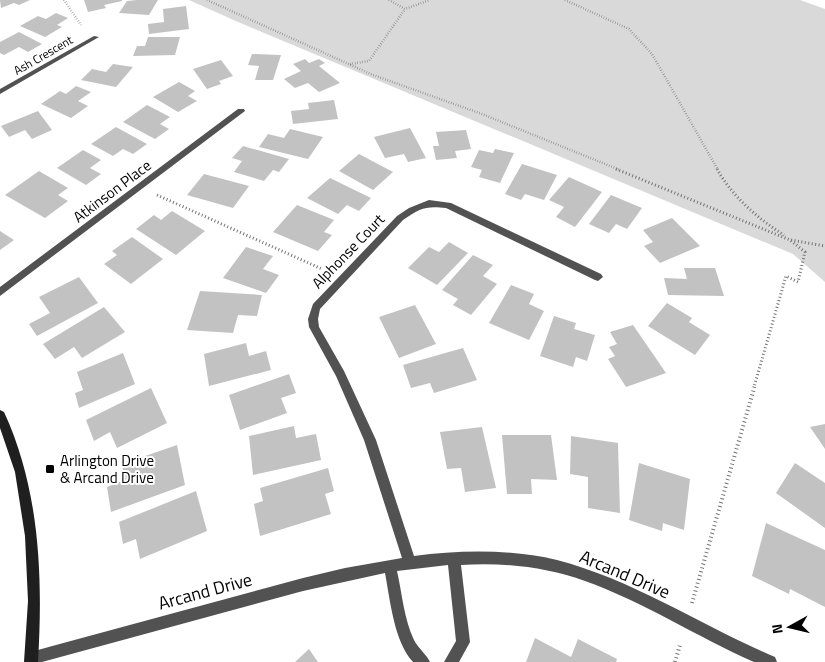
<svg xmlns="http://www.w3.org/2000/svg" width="825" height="662" viewBox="0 0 825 662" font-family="'Titillium Web',sans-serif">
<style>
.green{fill:#d9d9d9}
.building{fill:#c2c2c2}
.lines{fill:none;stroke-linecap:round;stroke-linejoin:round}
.path-far2{stroke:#747474;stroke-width:2.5;stroke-dasharray:0.5 2;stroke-linecap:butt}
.path-far1{stroke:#747474;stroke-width:3;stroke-dasharray:1 2.5;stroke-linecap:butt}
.path{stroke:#747474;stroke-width:4;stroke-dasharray:1 3;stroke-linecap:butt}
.street{fill:#525252;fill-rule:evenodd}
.secondary{fill:#1f1f1f;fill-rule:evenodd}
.poi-dot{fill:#000;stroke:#fff;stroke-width:2}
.labels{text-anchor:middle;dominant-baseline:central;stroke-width:4;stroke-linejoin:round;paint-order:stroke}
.far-street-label{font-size:12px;fill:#000;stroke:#fff}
.street-label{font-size:15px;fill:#000;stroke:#fff}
.poi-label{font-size:15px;fill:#000;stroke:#fff;text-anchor:start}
.near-street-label{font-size:18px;fill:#000;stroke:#fff}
</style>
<rect width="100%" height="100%" fill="#fff"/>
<path class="green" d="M189,0h611l25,9v273l-32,-28 -555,-232z"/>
<path class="building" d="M0,0h30l-11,5 -5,-2 -13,5z
M84,0h38v1l-18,4 2,3 -18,4z
M137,0h21l-9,15 -30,-2 8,-12z
M186,6l3,23 -40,5 -1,-10 16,-2 -1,-13z
M56,13l12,5 -11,7 5,2 -17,10 -25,-11 18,-10 8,3z
M19,32l23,12 -14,8 -9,-5 -15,8 -4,-2v-11z
M148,37h32l-5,18 -42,1 4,-10h8z
M252,54l29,1 -8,25h-18l4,-14 -11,-1z
M305,59l4,4 10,-4 6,4 -6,3 21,17 -21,9 -11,-9 -13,5 -11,-9 17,-8 -8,-7z
M221,60l12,16 -14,5 2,3 -14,5 -14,-20z
M113,64l20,3 -17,20 -35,-7 11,-11 14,3z
M179,82l16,9 -7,5 9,5 -19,11 -25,-15z
M76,86l15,6 -13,9 10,5 -17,12 -30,-14 19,-13 6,3z
M334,100l4,19 -45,5 -2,-13 18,-2 -1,-6z
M147,105l23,12 -10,7 9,5 -14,10 -32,-17z
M38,111l14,19 -20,9 -7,-9 -16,7 -8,-11z
M116,127l31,17 -14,10 -10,-5 -10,7 -22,-12z
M410,128l16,30 -18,4 -4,-8 -19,4 -11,-21z
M290,129l33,8 -15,22 -49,-12 9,-13 16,4z
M466,130l5,19 -16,2 2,7 -21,2 -3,-14h6l-3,-14z
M243,146l46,13 -10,13 -6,-2 -9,11 -30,-9 8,-11 -10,-3z
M495,149l19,4 -14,30 -21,-6 3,-7 -11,-3 8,-17 14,3z
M83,150l18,10 -11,8 11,6 -15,11 -29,-17z
M359,154l34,18 -20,18 -34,-19z
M522,164l35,11 -13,25 -19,-6 -4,6 -16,-6z
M39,171l29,17 -10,7 10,6 -23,17 -40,-23z
M204,174l45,12 -16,22 -46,-13z
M569,177l33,15 -27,35 -19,-10 8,-10 -15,-7z
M330,178l41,20 -12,13 -12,-6 -9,9 -31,-16z
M611,195l31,13 -15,21 -11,-5 -7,9 -20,-9z
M297,205l37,15 -10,12 8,3 -14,16 -45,-19z
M172,211l33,20 -29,24 -40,-26 18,-14 7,5z
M672,218l28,28 -40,17 -16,-17 9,-4 -10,-12z
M0,231l14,9 -14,10z
M132,237l31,22 -32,25 -27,-20 13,-9 -5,-4z
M449,242l19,11 -31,32 -29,-17 21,-21 10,5z
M246,247l27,9 -10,13 16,6 -13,18 -43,-15z
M473,255l20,10 -10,11 14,8 -26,31 -18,-10 5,-6 -16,-9z
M684,268h31l9,28 -56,-1 -4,-17 23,1z
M79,277l19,26 -61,33 -8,-12 21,-11 -11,-16z
M511,285l23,9 -5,10 15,7 -15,29 -40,-17z
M200,291l62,4 -5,21 -19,-1 -5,18 -46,-3z
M667,303l25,15 -3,4 21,13 -15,20 -47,-29z
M415,305l21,39 -37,14 -20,-41z
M104,307l21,25 -43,26 -8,-11 -19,12 -12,-15z
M554,316l22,7 -2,6 21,6 -8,26 -11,-4 -3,10 -33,-11z
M633,325l33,48 -40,14 -18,-28 7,-3 -6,-9 8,-3 -7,-12z
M246,343l3,13 17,-5 5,19 -62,16 -5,-32z
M463,348l14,32 -43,13 -4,-10 -19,5 -8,-23z
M123,353l12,31 -56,24 -4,-15 8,-3 -6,-18z
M289,374l7,19 -15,5 6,15 -47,17 -11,-35z
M151,388l16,35 -50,25 -7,-16 -16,9 -8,-21z
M825,424v25l-15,-22z
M294,426l2,12 20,-4 5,26 -68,15 -4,-39z
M482,427l14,61 -31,4 -4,-24 -14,1 -7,-37z
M502,435h49l6,45 -26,-1 1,15h-25z
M571,436l47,7 2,70 -32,-5v-31l-18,-3z
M177,445l8,40 -74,27 -4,-25 18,-7 -3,-16z
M639,463l51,16 -6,51 -21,-7 -1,8 -33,-11z
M795,463l30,20v45l-49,-35z
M328,468l6,23 -9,3 6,20 -71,22 -6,-32 9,-3 -3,-13z
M196,491l11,40 -67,28 -4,-20 -13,5 -4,-22z
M766,523l59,27v57l-35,-18 -1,5 -37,-18z
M535,638l36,19 7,-18 39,20 -1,3h-90z
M309,649l9,13h-23z"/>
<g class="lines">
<path class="path-far2" d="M64,0l17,25
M207,0l166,75 109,39 138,56
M389,0l16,9 25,-9
M565,0l64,29 23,25 66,116
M350,64l19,-3 36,-52"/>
<path class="path-far1" d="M616,169l174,71 15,12 -7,30 -12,-6 -32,111
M717,169c15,27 41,50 67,66
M157,195l165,74
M791,240l34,6"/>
<path class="path" d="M692,603l63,-218
M675,662l5,-17"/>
<path class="street" d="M94,36l5,1 -99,57v-5z
M238,109h6l1,2 -245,185v-9z
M429,200l22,3 150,71 2,3 -5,4 -3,-1 -149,-72c-21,-2 -25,0 -43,12l-83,89 -2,10 1,8 25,44 32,69 38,116c46,-6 97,-7 143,4 77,20 145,66 218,97l2,5h-23c-57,-25 -110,-60 -169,-81 -39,-14 -83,-19 -124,-16l9,77 -11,20h-15l12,-21 -8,-76 -51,6c5,22 7,48 17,69 4,8 12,14 16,22h-17c-19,-20 -23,-63 -28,-89l-82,18 -261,71h-15l-2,-4 2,-5 29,-8 247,-67 42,-10 57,-10 -38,-118 -28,-64 -27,-49 -1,-8 5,-15 84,-88 12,-8z"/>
<path class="secondary" d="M0,410l4,2c36,78 39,165 34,250h-14l4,-61 -3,-65 -10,-64 -15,-44z"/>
</g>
<rect class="poi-dot" x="45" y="464" width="10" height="10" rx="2.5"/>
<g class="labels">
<g class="far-street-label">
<text transform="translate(43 55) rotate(-30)">Ash Crescent</text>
</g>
<g class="street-label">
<text transform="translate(112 191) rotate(-37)">Atkinson Place</text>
<text transform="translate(348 251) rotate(-46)">Alphonse Court</text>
</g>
<g class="poi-label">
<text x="60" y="460">Arlington Drive<tspan x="60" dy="17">&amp; Arcand Drive</tspan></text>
</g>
<g class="near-street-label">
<text transform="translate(625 574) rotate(23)">Arcand Drive</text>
<text transform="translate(205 591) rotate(-15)">Arcand Drive</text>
</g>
</g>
<g transform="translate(790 627) rotate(262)" stroke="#ffffff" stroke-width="4" paint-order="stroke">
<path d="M0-4L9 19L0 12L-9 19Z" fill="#000000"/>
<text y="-8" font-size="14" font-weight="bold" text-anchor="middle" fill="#000000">N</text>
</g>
</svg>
